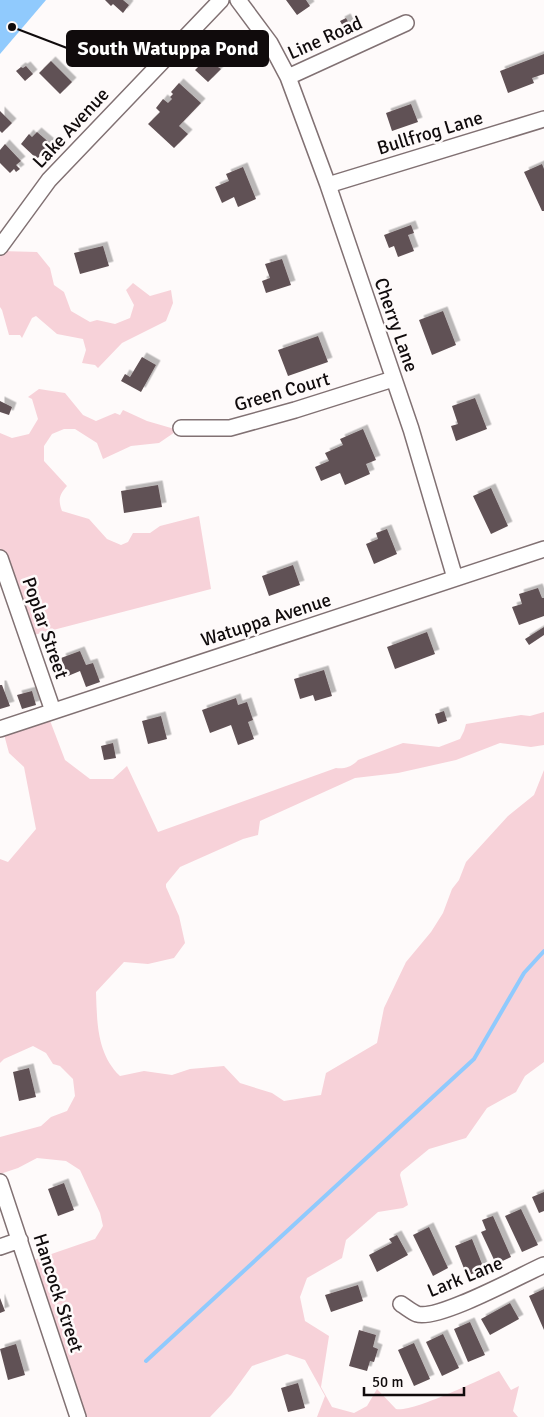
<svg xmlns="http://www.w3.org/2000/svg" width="544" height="1417" viewBox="0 0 544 1417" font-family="Signika,sans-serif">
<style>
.green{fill:#f7d2d9}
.water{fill:#90cafd}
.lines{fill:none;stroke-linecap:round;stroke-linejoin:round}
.stream{stroke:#90cafd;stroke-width:4}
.building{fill:#615154;filter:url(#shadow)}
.minor-casing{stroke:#817173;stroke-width:18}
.minor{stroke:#fff;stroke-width:15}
.labels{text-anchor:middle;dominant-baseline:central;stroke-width:5;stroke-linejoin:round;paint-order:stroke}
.street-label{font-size:19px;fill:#100b0c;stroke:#fefafa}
.leader{fill:none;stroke:#100b0c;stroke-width:2}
.callout-dot{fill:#100b0c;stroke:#fefafa;stroke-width:2}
.callout{fill:#100b0c;stroke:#100b0c;stroke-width:2}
.callout-label{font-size:20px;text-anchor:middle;font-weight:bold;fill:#fff}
</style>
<defs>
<filter id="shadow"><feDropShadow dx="4.5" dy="-4.5" stdDeviation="0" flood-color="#0004"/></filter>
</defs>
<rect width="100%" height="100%" fill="#fefafa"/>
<path class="green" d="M0,251l37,1 13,16 4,17 10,7 7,19 19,11 7,-2 18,4 15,-6 4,-13 -8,-15 7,-7 17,13 21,-6 2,13 -7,18 -44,22 -24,25 -3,-3 -13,-2 4,-13 -3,-11 -26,-5 -21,-18 -4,2 -10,20 -2,-3h-11l-7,-25 -2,-3z
M39,389l26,4 18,22 13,6 19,-8 5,2 3,-5 24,11 31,9 -19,13 -28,3 -28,13 -6,-16 -22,-14h-11l-12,5 -8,12v15l23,25c-8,9 -9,14 -5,25l27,8 18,20 14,6 7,-3 5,-9h17l10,-7 39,-10 12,73 -181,47 -30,-88v-115l12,5 17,-4 9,-15 -6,-20 -4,-2z
M544,712v33l-13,2 -31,-4 -44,17 -58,13 -43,5 -95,43 -2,14 -15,4 -63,28 -14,17v3l13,29 6,27 -11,15 -26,6 -24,-2 -28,30c1,31 1,62 24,84l24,-5 28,4 18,-6 34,-3 16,17 32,10 12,8 37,-6 5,-22 51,-30 7,-35 22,-46 25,-30 12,-19 9,-24 7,-9 7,-18 42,-46 26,-21 10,-25v292l-19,14 -9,16 -29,16 -21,30 -37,11 -28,23 -1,3 8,30 -5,3 -25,4 -32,28 -4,18 -35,20 -7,19 5,24 24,15 -8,51 11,20 22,6 13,-7 10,-17 19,20c16,4 85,-30 103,-38l12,19 8,-4 -6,25 5,6h-201l8,-21 -20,-36 -18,-6 -35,12 -21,29 -21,22h-131l-45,-157 61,-21 8,-13 -3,-13 -20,-43 -14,-9 -29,-3 -19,10 -18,6v-37l41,-11 10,-9 16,-6 8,-15 -2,-17 -13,-13 -7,-2 -7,-11 -13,-7 -29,13 -4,4v-204l8,3 28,-33 -12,-62 -15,-14 -7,-26 47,-9 16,42 25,19h23l14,-13 31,66 178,-64c8,1 16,-1 22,-8l45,-17 36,4 21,-8 4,-8 2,-7 55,-9 9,1z"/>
<path class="water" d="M0,0h46l-46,54z"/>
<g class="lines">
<path class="stream" d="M146,1361l328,-302 50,-86 20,-22"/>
</g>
<path class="building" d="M105,0h18l6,5 -6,8 -10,-9 -2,2z
M286,0h20l4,6 -13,9z
M346,18l4,7 -6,3 -4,-7z
M215,51l10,9 -7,7 3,2 -13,13 -13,-12 6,-6 -2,-2 7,-7 3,3z
M544,54v20l-12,4 2,5 -26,10 -8,-22z
M51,61l21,21 -12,12 -21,-21z
M26,66l7,8 -8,7 -9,-10 5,-4 2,1z
M179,83l22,20 -22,23 9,8 -14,14 -26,-24 12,-12 -4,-4 7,-9 5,4 4,-4 -2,-2 3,-3 -2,-2z
M411,104l7,18 -26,9 -6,-18z
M0,111l12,12 -10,10 -2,-2z
M37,132l14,12 -14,15 -16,-15 8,-10 3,3z
M5,144l16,17 -5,4 4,4 -4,3 -2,-3 -4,4 -10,-10v-13z
M542,164l2,5v42h-2l-18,-39z
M243,167l13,32 -18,8 -4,-10 -12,6 -7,-16 14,-6 -3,-7z
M411,225l3,8 -6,2 6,16 -16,6 -4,-11 -5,2 -5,-13z
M103,246l6,20 -29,8 -6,-21z
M282,259l9,26 -25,8 -4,-12 8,-3 -5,-14z
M443,311l13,34 -24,10 -13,-35z
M318,336l10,26 -40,14 -10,-26z
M142,357l14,8 -15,27 -20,-11 4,-7 5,3z
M475,398l12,31 -31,12 -5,-15 7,-2 -6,-18z
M0,401l12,6 -3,8 -9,-3z
M363,429l13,31 -10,4 4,10 -25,11 -5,-12 -19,8 -6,-14 14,-6 -4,-8 18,-8 -3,-6z
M158,485l4,22 -38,6 -3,-22z
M491,488l17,38 -17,8 -18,-38z
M387,529l10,25 -23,10 -8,-20 12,-5 -2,-6z
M293,565l7,20 -31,11 -7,-20z
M538,588l4,10h2v18l-25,9 -7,-18 10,-3 -3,-10z
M544,627v8l-15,10 -4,-6z
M427,632l8,22 -40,15 -8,-22z
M80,651l6,14 7,-2 7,19 -14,5 -6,-16 -12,5 -7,-18z
M324,670l8,26 -17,5 -2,-6 -13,4 -6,-20z
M0,685h2l8,21 -10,3z
M32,691l4,14 -14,4 -5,-14z
M236,698l2,7 9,-3 6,18 -5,2 6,17 -16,6 -7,-20 -21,8 -8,-23z
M444,711l3,10 -9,3 -3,-10z
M161,716l6,23 -19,5 -6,-23z
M113,743l3,15 -12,2 -3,-14z
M29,1068l7,29 -17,4 -6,-29z
M64,1183l10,27 -16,6 -10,-27z
M544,1192v19l-5,2 -7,-16z
M521,1209l17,36 -16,7 -17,-36z
M493,1216l18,41 -15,7 -15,-32 5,-2 -4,-10z
M429,1227l19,41 -15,8 -20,-41z
M397,1235l11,20 -31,17 -8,-17 23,-12 -3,-4z
M472,1239l12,30 -17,7 -12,-30z
M358,1285l5,16 -32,11 -6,-17z
M544,1289v41l-15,-34z
M0,1298l5,13 -5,2z
M510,1303l9,16 -29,16 -9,-16z
M470,1322l15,33 -17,7 -14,-33z
M359,1330l17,5 -3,12 5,2 -4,13 -4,-1 -3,10 -18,-5z
M443,1334l16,34 -17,8 -16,-34z
M414,1343l16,36 -16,7 -16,-36z
M16,1344l9,31 -17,5 -8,-31z
M298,1383l7,25 -17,4 -7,-24z"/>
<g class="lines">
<defs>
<path id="minor" d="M238,0l32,43 18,34 40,108 83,244 44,149
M288,77l118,-54
M328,185l216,-66
M0,247l49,-67 172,-180
M181,428h49l65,-18 98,-31
M0,558l53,153
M0,729l544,-180
M0,1182l78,235
M0,1247l20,-7
M401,1304c5,3 11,8 16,10 21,7 104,-39 127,-49"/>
</defs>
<use href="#minor" class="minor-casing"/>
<use href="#minor" class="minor"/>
</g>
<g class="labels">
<g class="street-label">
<text transform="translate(325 38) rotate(-24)">Line Road</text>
<text transform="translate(71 128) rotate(-47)">Lake Avenue</text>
<text transform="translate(430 133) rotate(-17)">Bullfrog Lane</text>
<text transform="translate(396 325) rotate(71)">Cherry Lane</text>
<text transform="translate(282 392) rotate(-16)">Green Court</text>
<text transform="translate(266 620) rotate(-18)">Watuppa Avenue</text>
<text transform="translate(45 628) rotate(71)">Poplar Street</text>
<text transform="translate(465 1277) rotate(-22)">Lark Lane</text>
<text transform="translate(58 1293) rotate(72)">Hancock Street</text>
</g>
</g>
<path class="leader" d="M12 27L67 48"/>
<circle class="callout-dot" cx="12" cy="27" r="5"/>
<rect class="callout" x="67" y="31" width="201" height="35" rx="5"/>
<g class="callout-label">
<text x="168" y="55">South Watuppa Pond</text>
</g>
<path d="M364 1387v8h100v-8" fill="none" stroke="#100b0c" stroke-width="2.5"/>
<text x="372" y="1387" font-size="15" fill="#100b0c" stroke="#fefafa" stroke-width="4" paint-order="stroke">50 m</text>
</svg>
